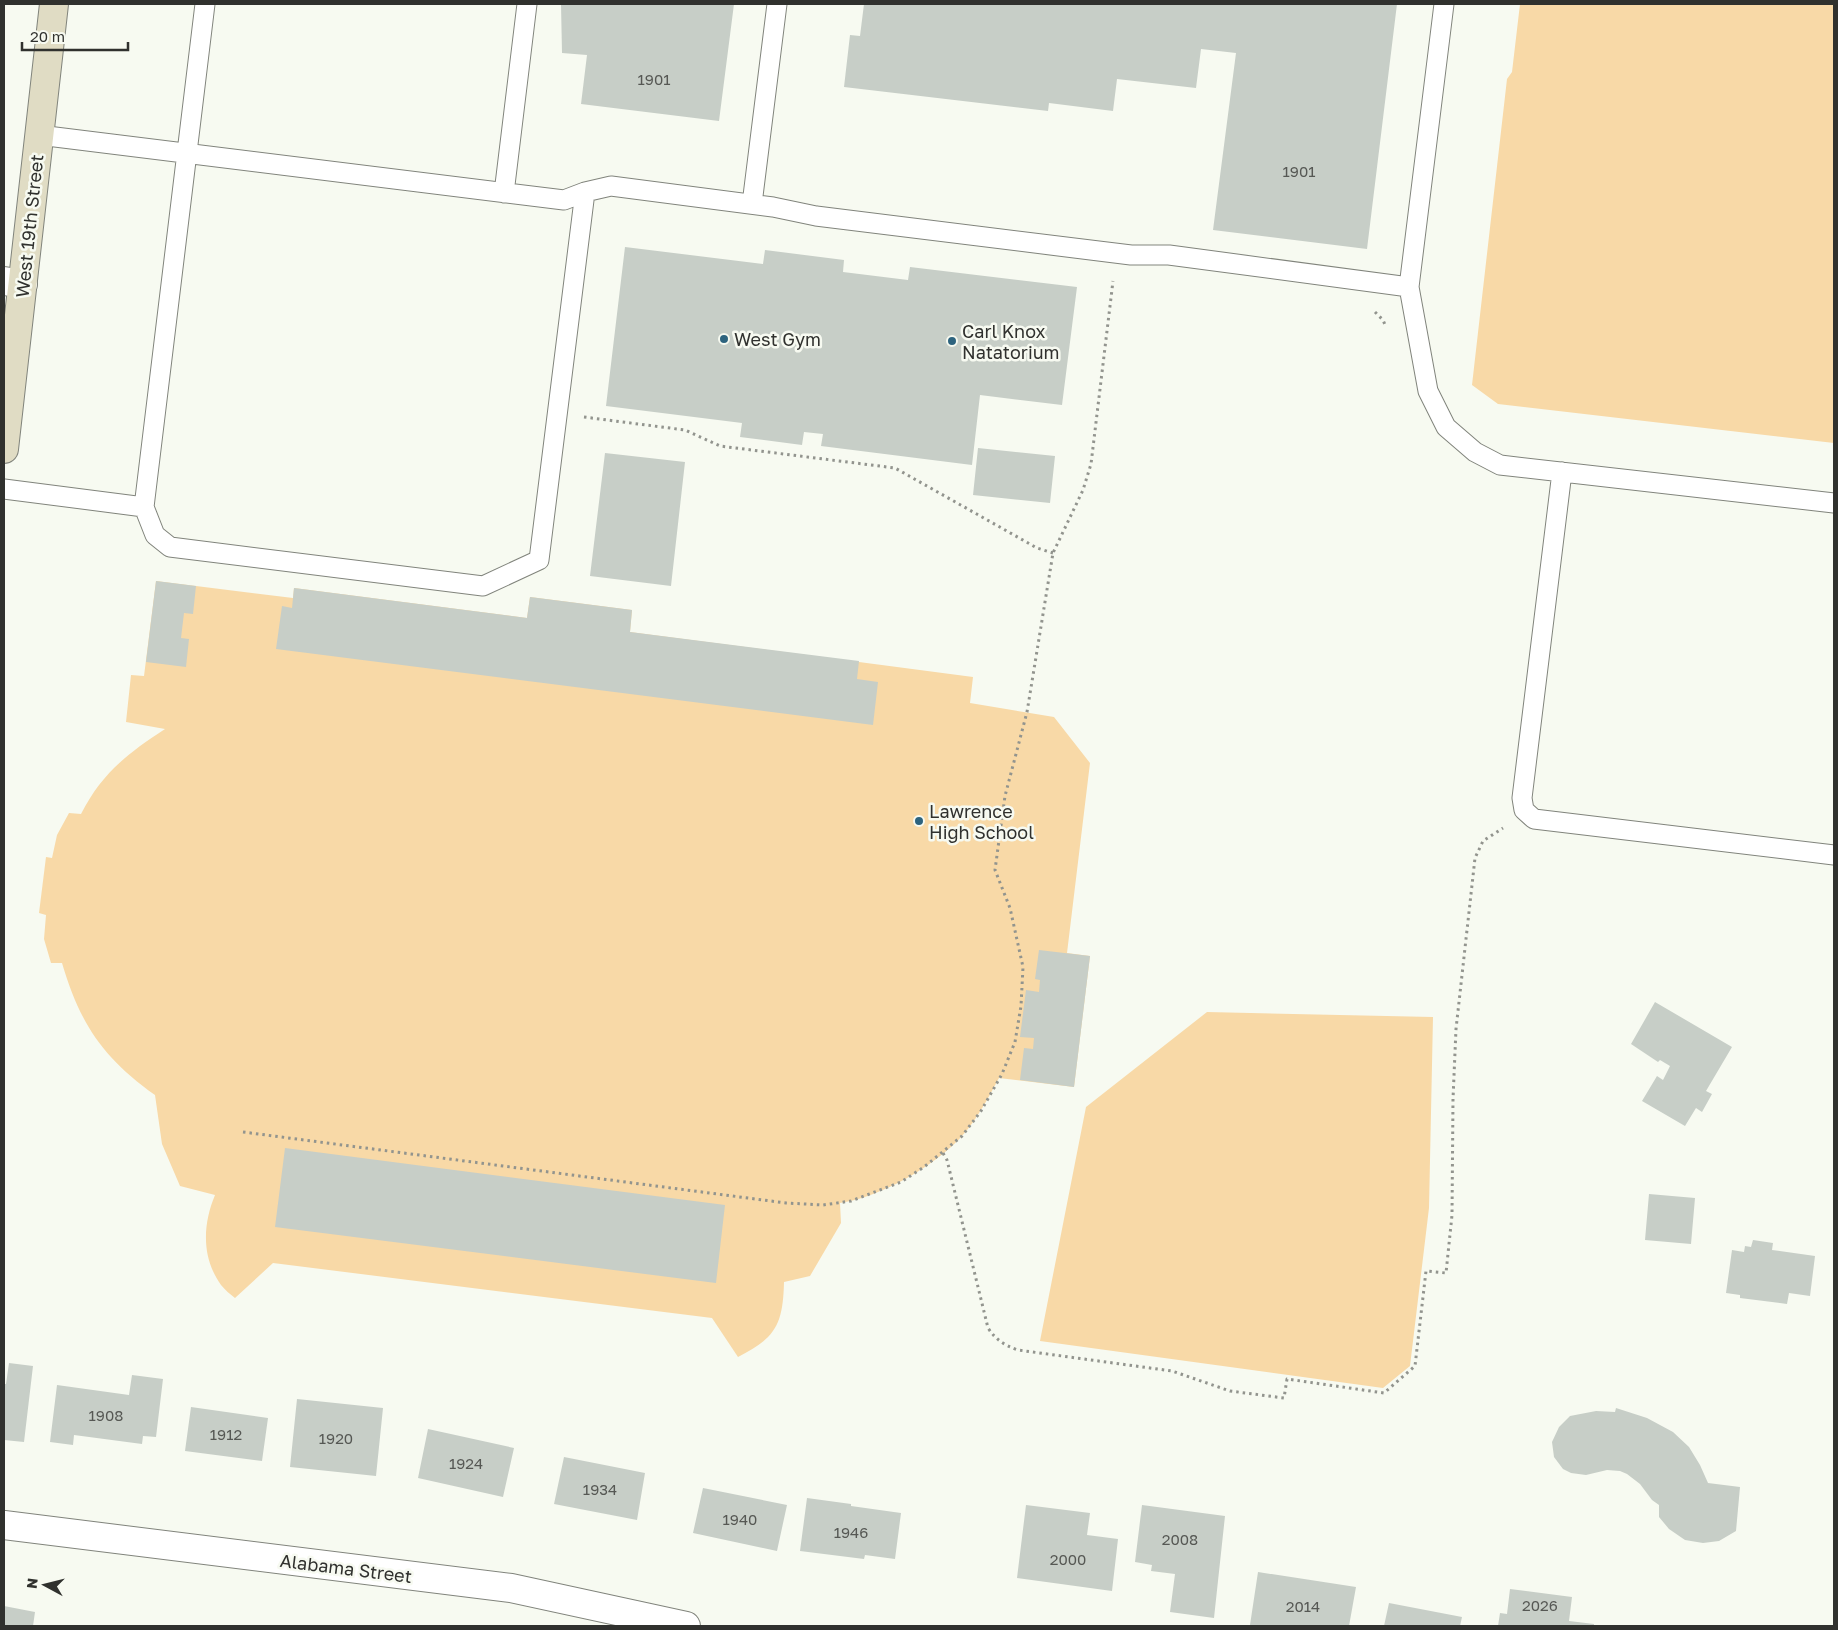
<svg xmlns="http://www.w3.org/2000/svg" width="1838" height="1630" viewBox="0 0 1838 1630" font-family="'Golos Text',sans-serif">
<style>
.pitch{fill:#f8d9a7}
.building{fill:#c7cec7}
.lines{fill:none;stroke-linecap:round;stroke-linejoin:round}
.lane-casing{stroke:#81847c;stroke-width:21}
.street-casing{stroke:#81847c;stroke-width:30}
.secondary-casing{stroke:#81847c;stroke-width:30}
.path{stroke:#92948e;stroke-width:3;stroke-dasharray:2.5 4;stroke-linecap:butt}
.lane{stroke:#fff;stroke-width:19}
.street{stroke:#fff;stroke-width:28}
.secondary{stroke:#e0dcc4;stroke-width:28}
.poi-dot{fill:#2d637e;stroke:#f7faf1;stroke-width:2}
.labels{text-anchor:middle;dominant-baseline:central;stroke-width:5;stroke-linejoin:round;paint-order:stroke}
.number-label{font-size:15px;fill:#565854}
.street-label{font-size:18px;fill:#30312e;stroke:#f7faf1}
.poi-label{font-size:18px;fill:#30312e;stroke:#f7faf1;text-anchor:start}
</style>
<rect width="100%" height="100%" fill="#f7faf1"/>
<path class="pitch" d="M1520,4h314v439l-336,-39 -26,-19 35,-306 5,-7z
M156,581l137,17 1,-10 233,30 3,-21 102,13 -2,22 343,45 -3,26 84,14 36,46 -23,190 23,3 -16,131 -75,-9c-11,20 -21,40 -37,58 -27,30 -81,61 -122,67l1,20 -31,53 -26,6c-1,42 -8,56 -46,75l-26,-39 -439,-55 -38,35c-5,-4 -10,-8 -14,-13 -20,-28 -18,-61 -6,-90l-35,-9 -18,-42 -7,-49c-52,-37 -75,-71 -93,-132h-11l-7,-24 2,-24 -7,-2 7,-56 6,1 5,-23 12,-22 12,1c21,-41 46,-60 84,-85l-39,-7 5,-47 13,1z
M1207,1012l226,5 -4,191 -19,158 -27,22 -343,-47 46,-234z"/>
<path class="building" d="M561,4h173l-15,117 -138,-17 6,-49 -25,-2z
M864,4h533l-30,245 -154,-19 23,-177 -35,-4 -5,39 -79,-9 -4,32 -64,-8 -1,8 -204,-24 6,-52 10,1z
M625,247l138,17 2,-14 79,10 -1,12 65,8 2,-13 167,20 -15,118 -82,-10 -8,70 -151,-19 2,-12 -19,-2 -2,13 -62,-8 2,-14 -136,-17z
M978,448l77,8 -5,47 -77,-8z
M605,453l80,9 -14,124 -81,-10z
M156,581l40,5 -3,28 -9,-1 -3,25 8,1 -3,28 -40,-5z
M294,588l233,30 3,-21 102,13 -2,22 229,29 -2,18 21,3 -5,43 -597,-76 6,-43 10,2z
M1039,950l51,6 -16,131 -54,-7 4,-32 9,1 1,-11 -14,-1 6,-47 13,2 1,-12 -5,-1z
M1655,1002l77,45 -26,44 6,3 -10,18 -6,-4 -11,18 -43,-25 15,-25 6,4 7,-14 -10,-6 -2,2 -27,-18z
M285,1148l440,57 -9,78 -441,-56z
M1649,1194l46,4 -4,46 -46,-4z
M1753,1240l20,3 -1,7 43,6 -5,40 -21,-3 -2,11 -47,-6v-3l-14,-2 6,-43 12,2 1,-6 6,1z
M9,1363l24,3 -9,76 -20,-2v-56h2z
M132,1375l31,4 -7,58 -13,-1 -1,8 -68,-9 -1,10 -23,-3 7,-57 72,10z
M297,1399l86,9 -7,68 -86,-9z
M191,1407l77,11 -6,43 -77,-10z
M1616,1408l31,10 26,14 16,15 11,18 8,18 32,4 -4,44 -17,10 -16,2 -18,-3 -16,-11 -10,-12v-12l-7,-5 -12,-16 -13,-10 -7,-3 -13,-1 -21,5 -15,-2 -8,-4 -9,-12 -2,-15 7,-15 11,-11 26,-5 19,1z
M428,1429l86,19 -11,49 -85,-19z
M564,1457l81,16 -8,47 -83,-16z
M703,1488l84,17 -10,46 -84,-18z
M807,1498l44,6v2l50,7 -6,46 -30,-4 -1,4 -64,-8z
M1026,1505l64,8 -3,22 31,4 -6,52 -95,-13z
M1142,1505l83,11 -11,102 -44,-6 5,-38 -24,-3 1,-6 -17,-3z
M1258,1572l98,15 -7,39 -99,-1z
M1510,1589l62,8 -3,24 25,3v2h-96l2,-13 7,1z
M1389,1603l73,14 -2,9h-76z
M4,1606l31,6 -2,14h-29z"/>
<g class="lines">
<defs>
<path id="lane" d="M1444,4l-35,283 19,104 18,36 29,25 25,13 334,38
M39,135l525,65 21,-8 26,-6 162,21 43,9 315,39h38l240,32
M504,193l23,-189
M752,204l25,-200
M1562,472l-40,326 2,12 10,9 300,36
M4,489l140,18 11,28 15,12 313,39 56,-26 46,-368
M144,507l61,-503"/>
<path id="street" d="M4,281l19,3
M4,1525l507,63 175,38"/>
<path id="secondary" d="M4,449l50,-445"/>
</defs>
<use href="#lane" class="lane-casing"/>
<use href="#street" class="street-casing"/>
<use href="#secondary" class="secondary-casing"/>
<path class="path" d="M1375,312l8,8 3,7
M584,417l101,13 35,16 175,22 142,80 16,5
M243,1132l543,71 37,2 28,-4 50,-19 23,-15 38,-31 19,-25 21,-37 13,-32 6,-36 2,-39 -13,-59 -15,-38 10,-74 22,-84 26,-159 30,-63 8,-26 22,-183
M943,1153l4,7 41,168c8,12 16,17 30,22l154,21 58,20 54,7 3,-19 97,14 31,-27 11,-95 20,2 6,-58 1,-116 3,-70 19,-171 8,-17 20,-13"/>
<use href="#lane" class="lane"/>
<use href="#street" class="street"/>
<use href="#secondary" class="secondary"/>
</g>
<g class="poi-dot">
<circle cx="724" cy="339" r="5"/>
<circle cx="952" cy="341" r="5"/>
<circle cx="919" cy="821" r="5"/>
</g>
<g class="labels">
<g class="number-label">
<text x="654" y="79">1901</text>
<text x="1299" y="171">1901</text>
<text x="106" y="1415">1908</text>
<text x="226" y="1434">1912</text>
<text x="336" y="1438">1920</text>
<text x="466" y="1463">1924</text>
<text x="600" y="1489">1934</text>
<text x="740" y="1519">1940</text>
<text x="851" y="1532">1946</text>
<text x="1180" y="1539">2008</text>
<text x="1068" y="1559">2000</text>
<text x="1540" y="1605">2026</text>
<text x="1303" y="1606">2014</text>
</g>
<g class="street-label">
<text transform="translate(29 226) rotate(-84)">West 19th Street</text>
<text transform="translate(346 1568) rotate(7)">Alabama Street</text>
</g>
<g class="poi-label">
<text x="962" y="331">Carl Knox<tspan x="962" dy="21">Natatorium</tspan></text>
<text x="734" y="339">West Gym</text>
<text x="929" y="811">Lawrence<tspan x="929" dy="21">High School</tspan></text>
</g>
</g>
<rect width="1838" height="1630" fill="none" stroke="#30312e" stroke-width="10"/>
<g transform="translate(45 1585) rotate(277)" stroke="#f7faf1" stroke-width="4" paint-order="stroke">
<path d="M0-4L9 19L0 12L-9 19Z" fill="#30312e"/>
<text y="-8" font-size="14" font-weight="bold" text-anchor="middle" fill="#30312e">N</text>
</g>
<path d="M22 42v8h106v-8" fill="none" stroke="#30312e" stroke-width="2.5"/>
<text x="30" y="42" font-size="15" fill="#30312e" stroke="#f7faf1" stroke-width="4" paint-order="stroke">20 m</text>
</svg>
